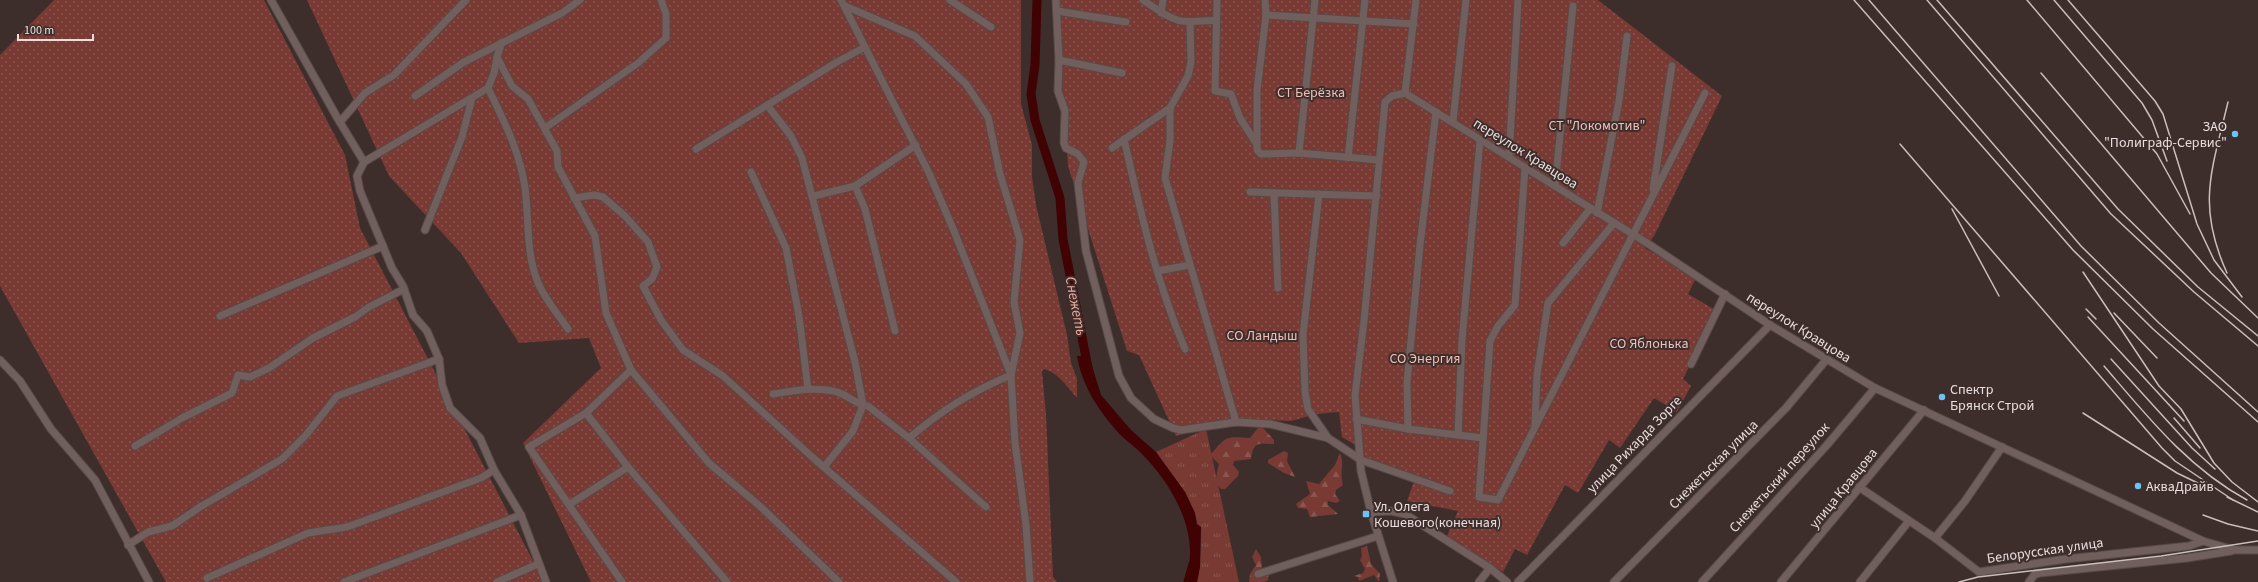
<svg xmlns="http://www.w3.org/2000/svg" width="2258" height="582" font-family="'Source Sans 3',sans-serif">
	<style>
		.grass { fill: url(#grass-tufts) }
		.forest { fill: url(#forest-firs) }
		.park { fill: url(#park-dots) }
		.water { fill: #400203 }
		.lines { fill: none; stroke-linecap: round; stroke-linejoin: round }
		.river { stroke: #400203; stroke-width: 9 }
		.minor-casing { stroke: #574a48; stroke-width: 9 }
		.minor { stroke: #705f5d; stroke-width: 7 }
		.rail { stroke: #cabebd; stroke-width: 1.5 }
		.poi-dot { fill: #6ac3f1; stroke: #3d2e2c; stroke-width: 1.5 }
		.labels { text-anchor: middle; stroke-width: 4; stroke-linejoin: round; paint-order: stroke }
		.park-label { font-size: 14px; fill: #f0beb7; stroke: #3d2e2c }
		.poi-label { font-size: 14px; fill: #e9dedd; stroke: #3d2e2c; text-anchor: start }
		.street-label { font-size: 14px; fill: #e9dedd; stroke: #3d2e2c }
		.water-label { font-size: 15px; font-style: italic; fill: #f1a99f; stroke: #3d2e2c }
	</style>
	<defs>
		<pattern id="grass-tufts" width="24" height="20" patternUnits="userSpaceOnUse"><rect width="24" height="20" fill="#783a33"/><path d="M3 7l-1-3M5 7V3M7 7l1-3M15 17l-1-3M17 17v-4M19 17l1-3" fill="none" stroke="#8b5650"/></pattern>
		<pattern id="forest-firs" width="22" height="20" patternUnits="userSpaceOnUse"><rect width="22" height="20" fill="#783a33"/><path d="M5 1l3.5 6h-7zM16 11l3.5 6h-7z" fill="#8b5650"/></pattern>
		<pattern id="park-dots" width="8" height="8" patternUnits="userSpaceOnUse"><rect width="8" height="8" fill="#783a33"/><path d="M2 2h.1M6 6h.1" fill="none" stroke="#8b5650" stroke-width="1.8" stroke-linecap="round"/></pattern>
	</defs>
	<rect width="100%" height="100%" fill="#3d2e2c"/>
	<!-- grass -->
	<path class="grass" d="M1206,429L1239,582H1197L1200,567L1201,530L1197,524L1195,513L1185,492L1156,452Z"/>
	<!-- forest -->
	<g class="forest">
		<path d="M1262,427L1274,440V444C1257,444 1254,441 1251,459L1234,461L1233,465L1239,472L1238,476L1225,489H1221C1213,482 1217,473 1219,464L1210,455C1227,436 1224,436 1250,438L1258,428Z"/>
		<path d="M1284,451L1288,453L1287,461L1295,477L1284,473L1268,463V460Z"/>
		<path d="M1340,453C1345,465 1339,471 1343,485L1336,490L1335,494L1340,501L1336,503L1328,501V505L1338,514L1310,517L1307,509L1298,508L1296,504L1310,494L1306,481L1319,484L1335,465Z"/>
		<path d="M1367,546L1371,564L1380,574L1379,582L1374,575L1359,581L1358,577L1354,576L1363,573L1365,569L1360,560L1362,556L1361,548Z"/>
		<path d="M1256,549L1261,557L1262,569L1266,567L1269,571L1268,580L1264,582H1249L1250,574L1256,565L1252,557Z"/>
	</g>
	<!-- park -->
	<g class="park">
		<path d="M54,0H264L345,155L360,228L544,582H166L0,286V55Z"/>
		<path d="M307,0H1021V104L1032,145V177L1036,205L1067,335L1071,363L1077,379V398C1069,389 1056,370 1043,369L1042,372L1046,414L1053,577L1057,582H591L523,443L601,368L589,338L519,343L461,253L389,176Z"/>
		<path d="M1056,0H1598L1722,96L1654,236L1645,248L1696,278L1688,294L1717,311L1683,379L1691,386L1677,412L1654,398L1620,448L1609,440L1578,493L1565,485L1527,555L1515,549L1503,572L1447,536L1458,511L1407,501L1414,481L1365,460L1361,443L1355,445L1342,437L1339,412L1316,414L1291,421L1237,419L1176,436L1139,355L1127,351L1068,166Z"/>
	</g>
	<!-- water -->
	<path class="water" d="M1077,356H1089L1101,395L1131,430L1156,452L1185,492L1195,513L1197,524L1201,527L1200,567L1197,582H1189C1191,573 1189,564 1190,555C1191,517 1167,479 1141,453C1133,445 1123,439 1116,430C1097,408 1082,385 1077,356Z"/>
	<g class="lines">
		<!-- river -->
		<g class="river">
			<path d="M1037,0L1035,65L1031,94L1035,120L1060,198L1063,239L1088,368"/>
			<path d="M1188,582L1193,564"/>
		</g>
		<!-- minor casing -->
		<g class="minor-casing">
			<g id="minor">
				<path d="M271,0L338,119L364,162L357,176L360,191L392,268L403,286L413,315L427,331L439,359L442,385L450,408L480,438L494,470L521,515L546,582"/>
				<path d="M841,0L929,173L954,231L1011,375"/>
				<path d="M950,0L991,27"/>
				<path d="M1056,0L1059,60L1058,91L1065,111L1064,143L1066,148L1078,154L1084,162L1078,183L1086,251L1119,376L1131,398L1154,419L1173,428L1181,430L1236,422L1270,424L1328,438L1361,460L1450,491"/>
				<path d="M1143,0C1176,22 1175,24 1216,20"/>
				<path d="M1217,0L1215,91L1231,94L1240,118L1256,143"/>
				<path d="M1265,0L1266,15L1257,90V150L1261,154L1299,153L1379,160"/>
				<path d="M845,6L915,36L966,84L988,117L1000,174L1020,240L1014,302L1020,333L1011,375L1015,443L1026,525L1030,582"/>
				<path d="M1057,11L1126,22"/>
				<path d="M1161,13L1163,0"/>
				<path d="M1266,15L1414,24"/>
				<path d="M1190,23L1191,62L1188,76L1170,108V140L1165,178L1236,422"/>
				<path d="M502,42L497,57L512,86L528,99L557,151L558,167L595,236L606,313L631,370L709,463L762,508L839,582"/>
				<path d="M1059,60L1122,73"/>
				<path d="M488,88C504,121 520,152 525,188C529,218 526,252 537,280C543,297 558,314 568,329"/>
				<path d="M1405,93L1647,243L1770,325L1875,388L2203,541L2234,550H2258"/>
				<path d="M1405,93L1416,0"/>
				<path d="M415,96L464,62L562,13L580,0"/>
				<path d="M767,105L791,136L802,158L855,362L863,405L853,431L824,467"/>
				<path d="M1453,121L1466,0"/>
				<path d="M340,122L365,93L394,75L466,0"/>
				<path d="M545,128L638,63L666,38V14L661,0"/>
				<path d="M1124,139C1140,210 1156,281 1185,349"/>
				<path d="M1112,148L1170,108"/>
				<path d="M696,149L837,62L865,47"/>
				<path d="M1299,153L1315,0"/>
				<path d="M1509,157L1518,0"/>
				<path d="M1348,158L1365,0"/>
				<path d="M364,162L488,88L494,73L497,57"/>
				<path d="M1525,168L1515,305L1498,326L1490,341L1479,497L1498,500L1705,93"/>
				<path d="M751,172L786,248L799,316L808,389"/>
				<path d="M855,186L865,209L895,331"/>
				<path d="M1555,186L1573,6"/>
				<path d="M1653,189L1672,66"/>
				<path d="M1250,192L1377,196"/>
				<path d="M1274,193L1278,288"/>
				<path d="M1319,194L1303,335L1305,392L1308,409L1328,438"/>
				<path d="M814,196L855,186L916,145"/>
				<path d="M574,198L594,195L603,197L625,216L648,242L657,267L652,279L643,286L661,320L683,350L723,376L811,456L956,582"/>
				<path d="M1597,213L1619,101L1627,36"/>
				<path d="M425,230L462,137L472,98"/>
				<path d="M1563,243L1590,209"/>
				<path d="M1157,271L1190,265"/>
				<path d="M220,316L383,246"/>
				<path d="M0,360L20,381L51,429L95,480L149,582"/>
				<path d="M1691,364L1725,294"/>
				<path d="M773,394C793,391 817,386 837,392C848,395 856,405 868,406L909,438L986,507"/>
				<path d="M586,413L628,467L727,582"/>
				<path d="M1356,419L1408,429L1483,438"/>
				<path d="M1535,424L1537,375L1548,303L1614,223"/>
				<path d="M1408,429L1407,383L1420,245L1436,112"/>
				<path d="M1458,435L1462,340L1480,141"/>
				<path d="M909,438C942,410 971,392 1011,375"/>
				<path d="M135,446L182,418L232,393L238,375L250,377L269,368L313,338L355,317L369,307L404,289"/>
				<path d="M1859,487L1935,538L1979,572L2066,559L2189,546L2203,541"/>
				<path d="M570,504L628,467"/>
				<path d="M1371,512L1391,511L1405,514L1490,568L1507,582"/>
				<path d="M1935,538L1965,501L2002,447"/>
				<path d="M128,545L148,532L172,526L200,507L282,459L306,435L337,396L439,359"/>
				<path d="M1258,574L1378,536"/>
				<path d="M207,578L308,533L347,527L481,478L494,470"/>
				<path d="M344,582L521,515"/>
				<path d="M497,582L538,564"/>
				<path d="M622,582L529,447L586,413L631,370"/>
				<path d="M1393,582L1371,512L1361,471L1355,395L1364,321L1385,102L1392,96L1405,93"/>
				<path d="M1479,582L1490,568"/>
				<path d="M1518,582L1770,325"/>
				<path d="M1614,582L1786,408L1826,360"/>
				<path d="M1702,582L1827,445L1875,388"/>
				<path d="M1781,582L1924,410"/>
				<path d="M1860,582L1909,521"/>
				<path d="M2029,582L2035,574L2040,573L2187,558L2231,551"/>
			</g>
		</g>
		<!-- minor -->
		<use href="#minor" class="minor"/>
		<!-- rail -->
		<g class="rail">
			<path d="M1854,0L2073,250L2153,329L2258,422"/>
			<path d="M1869,0L2081,246L2159,323L2258,412"/>
			<path d="M1927,0L2111,214L2194,292L2258,346"/>
			<path d="M1937,0L2118,209L2198,287L2258,336"/>
			<path d="M2027,0L2157,154L2190,214"/>
			<path d="M2054,0L2142,103L2152,120L2167,161"/>
			<path d="M2068,0L2155,101L2163,114L2197,224L2214,260L2242,297"/>
			<path d="M2041,73L2211,273L2258,318"/>
			<path d="M1900,144L2162,448L2175,461L2233,500"/>
			<path d="M1952,209L1999,296"/>
			<path d="M2083,272L2159,386L2181,409L2214,463L2232,482L2258,502"/>
			<path d="M2227,273C2196,205 2212,170 2228,102"/>
			<path d="M2086,309L2096,319"/>
			<path d="M2114,313L2157,358"/>
			<path d="M2088,317L2184,421"/>
			<path d="M2111,359L2192,448L2215,469"/>
			<path d="M2104,366C2147,416 2188,468 2247,500"/>
			<path d="M2083,413L2177,473L2204,486"/>
			<path d="M2174,418L2200,448"/>
			<path d="M2227,497L2258,512"/>
			<path d="M2203,515L2228,524L2258,531"/>
			<path d="M1959,582L1978,577L2161,556L2258,541"/>
		</g>
	</g>
	<!-- markers -->
	<g class="poi-dot">
		<circle cx="2235" cy="134" r="4"/>
		<circle cx="1942" cy="397" r="4"/>
		<circle cx="2138" cy="486" r="4"/>
		<rect x="1362" y="510" width="8" height="8" rx="2"/>
	</g>
	<g class="labels">
		<!-- park labels -->
		<g class="park-label">
			<text x="1311" y="97">СТ Берёзка</text>
			<text x="1597" y="130">СТ "Локомотив"</text>
			<text x="1262" y="340">СО Ландыш</text>
			<text x="1649" y="348">СО Яблонька</text>
			<text x="1425" y="363">СО Энергия</text>
		</g>
		<!-- poi labels -->
		<g class="poi-label">
			<text x="2227" y="131" text-anchor="end">ЗАО<tspan x="2227" dy="16">"Полиграф-Сервис"</tspan></text>
			<text x="1950" y="394">Спектр<tspan x="1950" dy="16">Брянск Строй</tspan></text>
			<text x="2146" y="491">АкваДрайв</text>
			<text x="1374" y="511">Ул. Олега<tspan x="1374" dy="16">Кошевого(конечная)</tspan></text>
		</g>
		<!-- street labels -->
		<g class="street-label">
			<text transform="translate(1526 153) rotate(32)" y="5">переулок Кравцова</text>
			<text transform="translate(1799 327) rotate(32)" y="5">переулок Кравцова</text>
			<text transform="translate(1634 444) rotate(-46)" y="5">улица Рихарда Зорге</text>
			<text transform="translate(1713 464) rotate(-45)" y="5">Снежетьская улица</text>
			<text transform="translate(1779 477) rotate(-48)" y="5">Снежетьский переулок</text>
			<text transform="translate(1843 488) rotate(-51)" y="5">улица Кравцова</text>
			<text transform="translate(2045 550) rotate(-8)" y="5">Белорусская улица</text>
		</g>
		<!-- water labels -->
		<g class="water-label">
			<text transform="translate(1076 306) rotate(79)" y="5">Снежеть</text>
		</g>
	</g>
	<!-- scale -->
	<path d="M18 34v6h75v-6" fill="none" stroke="#e9dedd" stroke-width="2"/>
	<text x="24" y="34" font-size="12" fill="#e9dedd" stroke="#3d2e2c" stroke-width="3" paint-order="stroke">100 m</text>
</svg>
